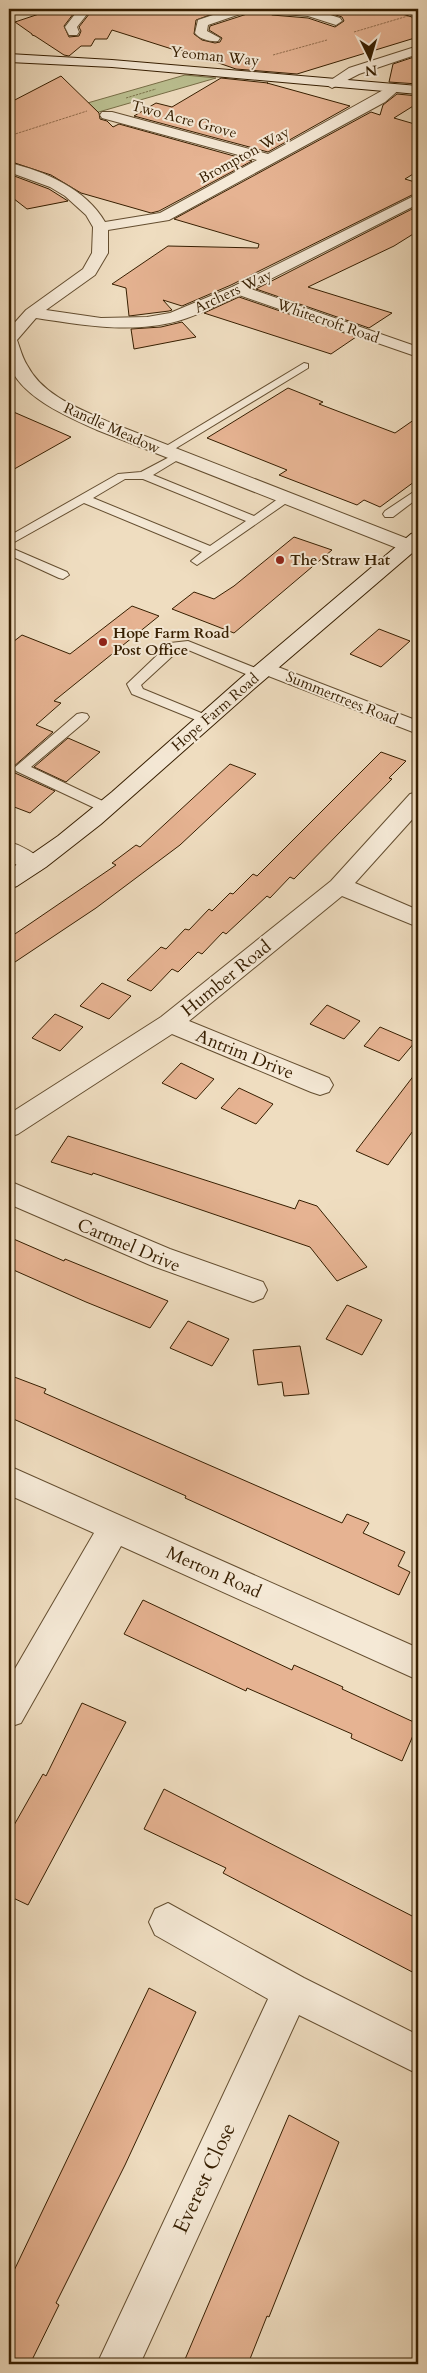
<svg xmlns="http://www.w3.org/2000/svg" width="427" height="2373" font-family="Cardo,serif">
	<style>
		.green { fill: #bbc091; stroke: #786f48 }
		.building { fill: #e6b392; stroke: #361e00 }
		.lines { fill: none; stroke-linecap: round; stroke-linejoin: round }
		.lane-casing { stroke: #644e30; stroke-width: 2 }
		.street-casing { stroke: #644e30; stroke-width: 2 }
		.secondary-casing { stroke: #361e00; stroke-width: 2 }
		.path { stroke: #361e00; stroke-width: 1; stroke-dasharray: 0.5 1; stroke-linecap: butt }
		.lane { fill: #f5e9d6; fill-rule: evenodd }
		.street { fill: #f5e9d6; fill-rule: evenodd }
		.secondary { fill: #f5e9d6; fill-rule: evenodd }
		.poi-dot { fill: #8f2418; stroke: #f5e9d6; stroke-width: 2 }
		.labels { text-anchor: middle; stroke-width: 4; stroke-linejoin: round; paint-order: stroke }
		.far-street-label { font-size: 15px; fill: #361e00; stroke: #f5e9d6 }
		.far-poi-label { font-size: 15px; font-weight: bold; fill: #361e00; stroke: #f5e9d6; text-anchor: start }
		.street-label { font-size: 18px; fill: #361e00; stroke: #f5e9d6 }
		.near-street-label { font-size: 21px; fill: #361e00; stroke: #f5e9d6 }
	</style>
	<rect width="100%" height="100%" fill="#efddc0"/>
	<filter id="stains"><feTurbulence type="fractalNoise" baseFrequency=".004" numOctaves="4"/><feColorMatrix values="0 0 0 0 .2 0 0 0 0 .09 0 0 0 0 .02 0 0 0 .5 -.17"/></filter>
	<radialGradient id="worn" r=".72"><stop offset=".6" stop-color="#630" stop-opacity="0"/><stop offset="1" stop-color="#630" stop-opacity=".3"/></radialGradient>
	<!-- green -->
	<path class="green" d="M185,75L216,78L9,138V129L77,106Z"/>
	<!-- building -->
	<g class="building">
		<path d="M54,9H77L64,26L69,37L79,36L81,31L79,27L93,9H226L196,20L194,34L202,40L215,43L220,42L222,38L209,30L210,26L247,14L250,9H264L272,15L308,18L335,27L344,21L342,17L317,9H387L418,19V37L297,74L236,69L178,49L175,50L112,30L107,39H95L91,46H81L69,56L64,55L35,36L32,35V34L15,22Z"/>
		<path d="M417,56L418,84L389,82L393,64Z"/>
		<path d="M61,76L99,113L100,119L107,121L113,127L119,124L252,161L159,211L151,213L81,193L51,175L9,161V103Z"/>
		<path d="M221,78L268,83H267L350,106L268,152L134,116L156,103L172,107Z"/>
		<path d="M397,94L418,96V103L394,118L418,125V171L405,179L418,183V192L231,285L182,306L163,300L172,310L169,311L129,316L126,288L112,284L168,246L258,248L259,244L174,219L371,112L380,115L383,105Z"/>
		<path d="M9,174L49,189L68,201L27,209L9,195Z"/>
		<path d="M418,206V231L394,246L308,287L392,313L369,328L256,289Z"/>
		<path d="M239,297L356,337L331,354L204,313Z"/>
		<path d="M182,322L196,337L134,349L131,329L161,327Z"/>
		<path d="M288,388L323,402L319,404L395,433L418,417V479L380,507L364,500L357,505L279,475L287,470L207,438Z"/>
		<path d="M9,410L62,433L71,437L9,472Z"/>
		<path d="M294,537L332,550L234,633L172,609L194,592L214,599L234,586Z"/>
		<path d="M132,606L159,616L54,701L61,703L36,725L53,732L12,768L15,773L55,791L30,813L9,805V645L22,635L70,654Z"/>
		<path d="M379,629L410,641L381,667L350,654Z"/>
		<path d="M68,738L100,752L66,782L34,767Z"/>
		<path d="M381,752L406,761L389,778L392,779L294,879L290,877L270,898L267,896L226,934L223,932L202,954L198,952L178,972L172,969L151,991L127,980L161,947L166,949L185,929L189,930L209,909L212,911L230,893L233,894L253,874L257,876Z"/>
		<path d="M230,764L256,774L180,845L96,908L9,966V938L116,865L112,863L136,845L140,847Z"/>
		<path d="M102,983L131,996L109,1019L80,1006Z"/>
		<path d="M327,1005L360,1021L344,1039L310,1024Z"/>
		<path d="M55,1014L83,1027L60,1051L32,1038Z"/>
		<path d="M380,1027L415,1042L399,1061L364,1046Z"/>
		<path d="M181,1063L214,1079L196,1099L162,1083Z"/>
		<path d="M418,1070V1124L388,1165L356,1151Z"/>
		<path d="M239,1088L273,1104L256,1124L221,1108Z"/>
		<path d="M68,1136L295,1209L299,1200L317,1206L367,1267L337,1281L310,1247L93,1173L92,1175L51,1162Z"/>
		<path d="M9,1237L64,1261L65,1259L168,1301L150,1328L86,1302L9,1268Z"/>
		<path d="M347,1305L382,1320L362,1355L326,1339Z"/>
		<path d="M188,1321L229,1339L212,1366L170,1348Z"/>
		<path d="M300,1346L309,1394L284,1396L282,1382L258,1385L253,1350Z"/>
		<path d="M9,1375L46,1389L44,1393L342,1523L347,1514L369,1523L363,1533L405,1552L398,1566L410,1572L399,1595L185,1498L186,1496L9,1417Z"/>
		<path d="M143,1600L292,1670L294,1665L343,1687L342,1689L418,1724L402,1761L351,1738L352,1734L247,1688L246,1691L124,1634Z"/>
		<path d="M82,1703L126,1722L28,1905L9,1896V1834L43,1774L46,1776Z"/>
		<path d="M164,1789L418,1919V1975L223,1873L226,1868L144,1829Z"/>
		<path d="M149,1988L196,2012L125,2165L56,2303L59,2305L30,2364H9V2281Z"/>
		<path d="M289,2115L339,2142L269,2317L267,2316L248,2364H183Z"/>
	</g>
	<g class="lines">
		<!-- lane casing -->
		<g class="lane-casing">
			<g id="lane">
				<path d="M304,363L308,364V368L168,453L164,454L158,451Z"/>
				<path d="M177,453L183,456L181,458L153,475L254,516L282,496L286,495L292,499L197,565L191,561L202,552L84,503L9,545V536L118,474L141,472ZM125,479H143L246,521L210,546L93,498Z"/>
				<path d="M418,489V498L393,517H385L383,514L385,511Z"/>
				<path d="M9,547L67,572L69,575L63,579L59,578L9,555Z"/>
				<path d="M188,641L263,671L265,674L258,678L253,677L186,649L179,650L141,685L143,689L211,717L213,720L206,724L132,694L127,684L170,643Z"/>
				<path d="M82,713L87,714L89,717L87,720L31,767L111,805L113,808L111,811H101L16,771L14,768L77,714Z"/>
			</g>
		</g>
		<!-- street casing -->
		<g class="street-casing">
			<g id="street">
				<path d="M79,9H91L77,27L79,32L77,35H69L65,27Z"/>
				<path d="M231,9H248L246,12L208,25L207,31L220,38L218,41C211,42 199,39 195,33L198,20Z"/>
				<path d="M266,9H311L340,18L342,21L336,25L308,16L272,13Z"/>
				<path d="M418,46V54L359,74L332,88L325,84L349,68Z"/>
				<path d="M394,84L401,88L385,102L169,220L108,230V253L95,275L46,310L101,318L147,317L170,313L232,287L418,194V204L251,289L418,347V357L239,295C219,304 199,315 178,321C131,334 83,325 36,318L17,340C20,348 22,357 27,365C43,396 80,409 109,422L416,542L418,546L416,550L409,552L402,550L97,430C68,417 20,397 9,364C6,354 9,339 9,329L26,310L83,269L92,253L93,227L86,215L65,196L50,187L9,172V163C45,171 86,189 105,222L160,213L257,160L102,118L100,115L102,112H112L268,154Z"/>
				<path d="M265,662L418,721V734L258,672L255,668L258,664Z"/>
				<path d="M418,792V813L355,883L418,910V927L342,896L189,1021L329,1078L333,1085L329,1092L320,1095L311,1092L172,1034L18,1134L9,1137V1114L161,1017L331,881L410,794Z"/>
				<path d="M9,842C21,845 38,854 45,865L41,870C27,874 20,867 9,860Z"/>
				<path d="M9,1181L170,1249L263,1282L267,1290L263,1298L253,1302L150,1265L9,1204Z"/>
				<path d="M9,1466L418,1648V1680L121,1546L21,1723L9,1727V1679L94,1533L9,1495Z"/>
				<path d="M168,1903L304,1978L418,2035V2074L299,2015L140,2364H97L268,1999L155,1935L149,1922L155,1909Z"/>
			</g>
		</g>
		<!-- secondary casing -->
		<g class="secondary-casing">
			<g id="secondary">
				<path d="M9,54L112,60L418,86V94L112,67L9,62Z"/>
				<path d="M418,532V548L256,687L101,824L46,867L17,886L9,889V870L58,836L112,792L241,678L411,534Z"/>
			</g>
		</g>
		<!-- path -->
		<g class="path">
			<path d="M354,32L418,13"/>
			<path d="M273,55L327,40"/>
			<path d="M126,98L156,89"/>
			<path d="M9,136L87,111"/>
		</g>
		<!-- lane -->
		<use href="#lane" class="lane"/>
		<!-- street -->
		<use href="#street" class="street"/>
		<!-- secondary -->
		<use href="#secondary" class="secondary"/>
	</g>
	<!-- markers -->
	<g class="poi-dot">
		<circle cx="280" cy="560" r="5"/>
		<circle cx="103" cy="642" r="5"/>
	</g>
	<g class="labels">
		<!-- far-street labels -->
		<g class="far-street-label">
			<text transform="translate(215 56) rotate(6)" y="5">Yeoman Way</text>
			<text transform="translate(184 119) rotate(15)" y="5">Two Acre Grove</text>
			<text transform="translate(244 155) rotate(-29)" y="5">Brompton Way</text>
			<text transform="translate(233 291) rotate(-25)" y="5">Archers Way</text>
			<text transform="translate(328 321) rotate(19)" y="5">Whitecroft Road</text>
			<text transform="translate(112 428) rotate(24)" y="5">Randle Meadow</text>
			<text transform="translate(342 698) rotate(22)" y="5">Summertrees Road</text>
			<text transform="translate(215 712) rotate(-41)" y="5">Hope Farm Road</text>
		</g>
		<!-- far-poi labels -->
		<g class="far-poi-label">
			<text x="290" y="565">The Straw Hat</text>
			<text x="113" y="638">Hope Farm Road<tspan x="113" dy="17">Post Office</tspan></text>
		</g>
		<!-- street labels -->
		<g class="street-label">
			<text transform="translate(226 978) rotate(-39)" y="6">Humber Road</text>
			<text transform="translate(245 1054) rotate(22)" y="6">Antrim Drive</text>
			<text transform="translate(129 1245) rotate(23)" y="6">Cartmel Drive</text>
			<text transform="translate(214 1572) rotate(24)" y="6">Merton Road</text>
		</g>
		<!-- near-street labels -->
		<g class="near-street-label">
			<text transform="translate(204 2178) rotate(-65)" y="7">Everest Close</text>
		</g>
	</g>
	<!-- margin -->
	<rect width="427" height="2373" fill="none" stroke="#efddc0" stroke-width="30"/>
	<rect x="10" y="10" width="407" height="2353" fill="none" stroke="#361e00" stroke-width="2.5"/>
	<rect x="15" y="15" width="397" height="2343" fill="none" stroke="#361e00"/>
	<!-- north arrow -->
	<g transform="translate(370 58) rotate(175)" stroke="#f5e9d6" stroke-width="4" paint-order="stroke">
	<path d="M0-4L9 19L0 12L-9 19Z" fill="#361e00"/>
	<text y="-8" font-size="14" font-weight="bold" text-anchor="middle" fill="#361e00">N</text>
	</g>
	<rect width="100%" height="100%" filter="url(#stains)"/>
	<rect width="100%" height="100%" fill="url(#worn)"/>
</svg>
